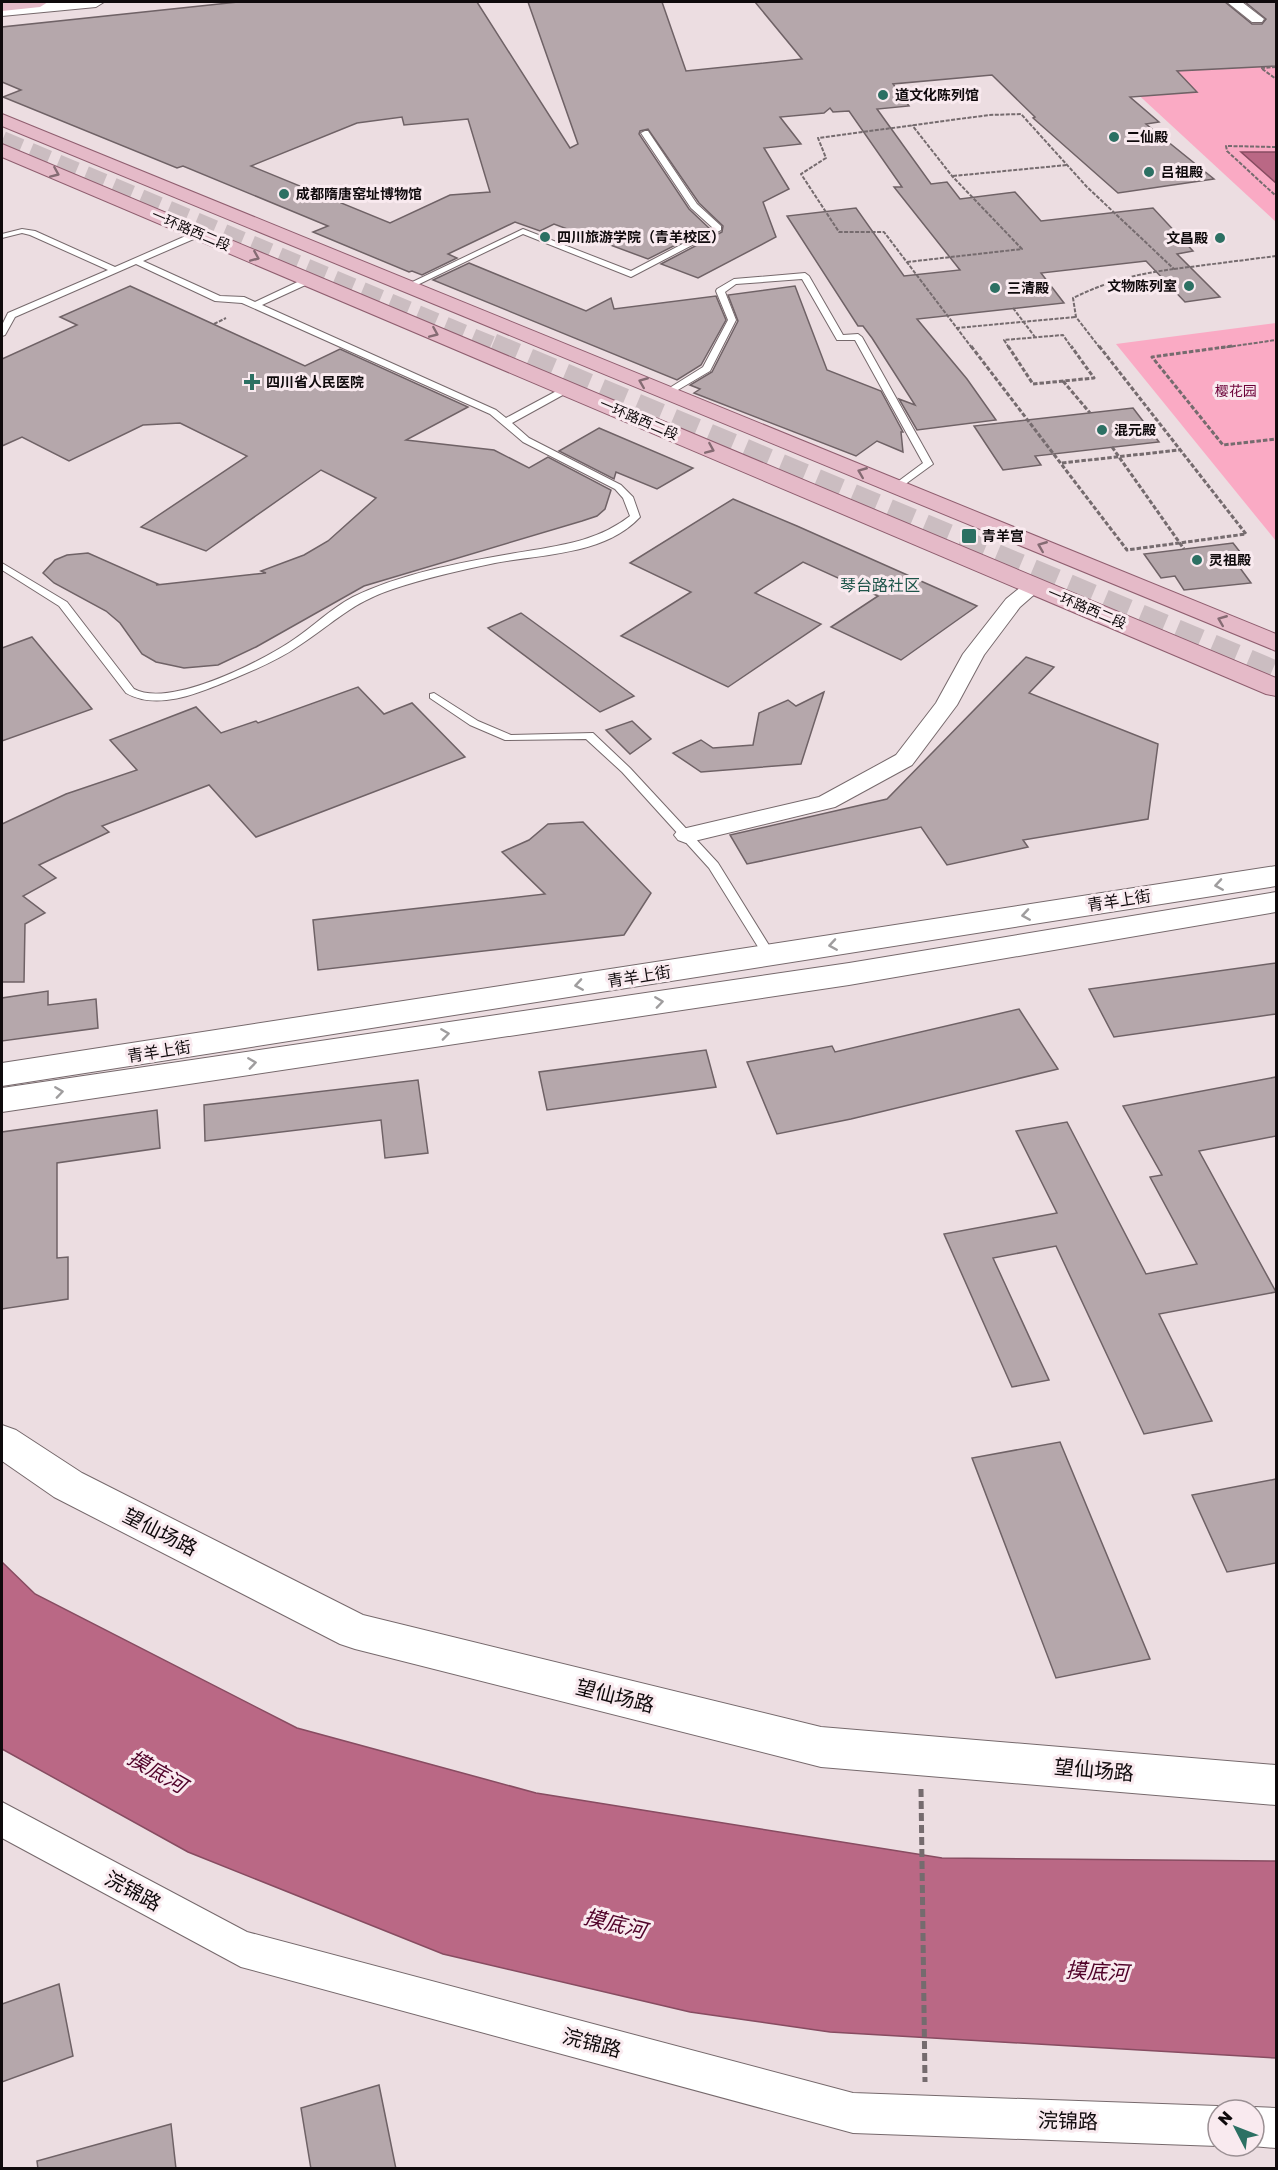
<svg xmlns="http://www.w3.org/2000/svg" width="1278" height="2170" font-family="'Golos Text','Noto Sans SC',sans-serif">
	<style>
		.green { fill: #faaac4 }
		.water { fill: #ba6885; stroke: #874c61; stroke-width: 1.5 }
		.building { fill: #b5a7ab; stroke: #6f6266; stroke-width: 1.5; fill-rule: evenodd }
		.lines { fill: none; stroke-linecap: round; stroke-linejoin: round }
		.primary-tunnel-far1 { stroke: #cbbdc1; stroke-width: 20; stroke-dasharray: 20 10; stroke-linecap: butt }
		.primary-tunnel { stroke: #cbbdc1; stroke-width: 26; stroke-dasharray: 26 13; stroke-linecap: butt }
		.lane-casing { stroke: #76696c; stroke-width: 2 }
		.street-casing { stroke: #76696c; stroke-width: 2 }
		.secondary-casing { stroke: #76696c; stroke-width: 2 }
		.primary-casing { stroke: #8f5e6f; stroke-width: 2 }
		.path-far2 { stroke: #756b6e; stroke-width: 2; stroke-dasharray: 4 1.5; stroke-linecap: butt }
		.path-far1 { stroke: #756b6e; stroke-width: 3; stroke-dasharray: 4.5 2; stroke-linecap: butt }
		.path { stroke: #756b6e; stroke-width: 5; stroke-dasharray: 8 4; stroke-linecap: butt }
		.lane { fill: #fff; fill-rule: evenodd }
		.street { fill: #fff; fill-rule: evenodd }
		.secondary { fill: #fff; fill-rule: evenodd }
		.primary { fill: #e5bac8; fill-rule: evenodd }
		.oneway { stroke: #856b73 }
		.oneway2 { stroke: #9f9d9e }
		.poi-dot { fill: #2c7063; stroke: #f9eaef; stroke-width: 2 }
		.labels { text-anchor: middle; stroke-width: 6; stroke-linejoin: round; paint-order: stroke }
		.far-poi-label { font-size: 14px; font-weight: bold; fill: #0f0a0c; stroke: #f9eaef; text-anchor: start }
		.far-street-label { font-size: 14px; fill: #0f0a0c; stroke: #f9eaef }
		.far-park-label { font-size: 14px; fill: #6b0038; stroke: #f9eaef }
		.far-quarter-label { font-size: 16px; fill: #1d5449; stroke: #f9eaef }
		.street-label { font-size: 16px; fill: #0f0a0c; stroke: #f9eaef }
		.near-street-label { font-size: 20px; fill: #0f0a0c; stroke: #f9eaef }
		.near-water-label { font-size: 21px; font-style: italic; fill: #500229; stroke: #f9eaef }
	</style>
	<rect width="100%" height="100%" fill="#ecdde1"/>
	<!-- green -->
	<g class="green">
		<path d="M1276,28V222L1105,64Z"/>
		<path d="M1276,323V541L1116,344Z"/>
	</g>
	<!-- water -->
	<g class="water">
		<path d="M1241,152H1276V183Z"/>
		<path d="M2,1562L35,1594L297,1728L536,1793L942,1858L1276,1861V2058L830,2032L690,2012L443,1954L188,1852L2,1749Z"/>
	</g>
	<!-- building -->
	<g class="building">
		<path d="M238,2H477L570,148L578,144L528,2H662L686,71L802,59L755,2H1225L1252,24H1262L1266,19L1245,2H1276V66L1177,71L1197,92L1130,97L1159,122L1146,124L1214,179L1118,193L1033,118L1035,117L992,75L893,84L909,106L877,109L931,184L947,182L960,199L1015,192L1041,221L1153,208L1193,251L1177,254L1220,297L1185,302L1146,261L1041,273L1064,303L917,319L967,379L996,420L917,430L899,399L915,405L872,338L863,326H858L787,216L856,208L904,276L960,270L894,187H902L849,111L833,112L830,108L824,113L780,117L801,144L764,148L789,189L763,202L776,237L698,278L661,264L722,232L723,226L699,203L648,129L640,131L639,134L689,209L709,228L648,259L554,224L540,231L515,222L448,254L457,258L422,275L412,271L409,272L313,232L328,226L183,166L177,168L3,97L21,90L2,82V27ZM402,117L404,125L468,119L490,192L450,195L390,223L251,166L357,123Z"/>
		<path d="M469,263L586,311L611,298L614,309L716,296L726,320L701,365L677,380L433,280Z"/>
		<path d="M130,286L305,366L340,349L468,407L406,440L494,450L529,468L548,457L611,490L605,509L597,516L582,521L364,586L256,647L218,665L184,668L156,662L142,654L120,623L106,611L54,583L43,573L55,560L67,555L88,553L158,584L156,585L266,573L261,571L304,555L328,541L376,498L321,470L206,551L141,527L247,456L180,423L143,425L69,461L22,437L2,446V359L77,325L60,317Z"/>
		<path d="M795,286L827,370L881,391L903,432H901L903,452L877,441L856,456L694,393L700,389L690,385L712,372L738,321L728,295Z"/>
		<path d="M1133,408L1159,442L1035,456L1041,465L1003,470L974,426Z"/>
		<path d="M599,428L693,468L657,489L616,472L614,479L559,451Z"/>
		<path d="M733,499L797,526L977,606L901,660L831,627L878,596L803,562L755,593L821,624L728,687L621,636L691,592L630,563Z"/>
		<path d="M1233,543L1251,566L1240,568L1251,583L1184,590L1175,576L1161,578L1144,554Z"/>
		<path d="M521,613L576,653L634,696L600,712L488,628Z"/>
		<path d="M32,637L92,709L2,741V648Z"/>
		<path d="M1026,657L1054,667L1029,693L1158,744L1148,819L1023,840L1028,847L947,865L921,827L747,864L730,835L887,799Z"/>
		<path d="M358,687L384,714L412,703L465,757L256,837L209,785L102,826L109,832L39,865L56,878L23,896L45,913L25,924L24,982H2V824L66,794L137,770L110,740L196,707L221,733L256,721L258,723Z"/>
		<path d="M824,692L801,764L701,772L673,753L701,740L713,748L753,745L759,713L788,700L796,706Z"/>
		<path d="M632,721L651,739L630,754L606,730Z"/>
		<path d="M583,822L651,893L624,935L318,970L313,920L545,894L502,852L529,840L548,824Z"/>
		<path d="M1276,963V1014L1114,1037L1089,989Z"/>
		<path d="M48,991V1005L96,999L98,1028L2,1041V998Z"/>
		<path d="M1019,1009L1058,1069L851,1119L777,1134L747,1062L832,1046L835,1052Z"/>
		<path d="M706,1050L716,1087L547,1110L539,1072Z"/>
		<path d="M1276,1077V1136L1199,1151L1276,1292L1159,1314L1212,1421L1144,1434L1056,1246L993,1258L1049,1380L1012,1387L944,1234L1057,1213L1016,1131L1067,1122L1146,1274L1197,1264L1150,1177L1162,1175L1123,1106Z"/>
		<path d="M418,1080L428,1153L385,1158L381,1120L205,1141L204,1105Z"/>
		<path d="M157,1110L160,1148L57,1163V1258L68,1257V1299L2,1309V1132Z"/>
		<path d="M1060,1442L1150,1659L1056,1678L972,1458Z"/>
		<path d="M1276,1479V1563L1227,1572L1192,1495Z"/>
		<path d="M59,1984L73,2056L2,2082V2004Z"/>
		<path d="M379,2085L396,2169H311L301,2108Z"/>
		<path d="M171,2124L176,2169H38L37,2161Z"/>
	</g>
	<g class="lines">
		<!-- primary-tunnel-far1 -->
		<path class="primary-tunnel-far1" d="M2,141L496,348"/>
		<!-- primary-tunnel -->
		<path class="primary-tunnel" d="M492,346L1276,674"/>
		<!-- lane casing -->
		<g class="lane-casing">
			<g id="lane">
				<path d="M645,131H648L697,204L721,226V230L631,277L523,234L411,288L404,286L523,229L631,271L713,228L691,208L641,133Z"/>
				<path d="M22,229L35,231L115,267L197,231H203V235L143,261L220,296L244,297L255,302L306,278H312V282L262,305L496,410L506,418L564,387H570V391L512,423L529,438L621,485L633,497L640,517C605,555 542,554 495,563C461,570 426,578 393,589C351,603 335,622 300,645C280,659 257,669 235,678C203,691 159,712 126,693L59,606L2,570V563L67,602L134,689C169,708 258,663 290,642C312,628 330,609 353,597C400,574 458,563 510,554C553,546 594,544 630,516L623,498L615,489L523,442L490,414L242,303L215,301L136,264L15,317L5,335L2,336V325L8,313L108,270L30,235L22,233L2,238V234Z"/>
				<path d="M805,273L809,276L843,335L858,334L862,337L933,464L900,488L892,486L923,463L855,340H837L802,279L736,284L725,292L736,320L710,371L671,394L663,392L703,367L728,320L716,291L717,289L734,279Z"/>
				<path d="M434,693L478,721L511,735L593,733L630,768L718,863L775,955L773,958H765L709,868L622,772L586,739L505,740L470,725L430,698V694Z"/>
			</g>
		</g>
		<!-- street casing -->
		<g class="street-casing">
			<g id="street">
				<path d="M1227,2H1242L1264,19L1262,22H1252Z"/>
				<path d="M1034,580L1041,582L1044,586L1020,607L984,655L957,705L912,765L835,807L686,843L678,840L674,835L678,830L819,797L896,755L936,703L963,654L1006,599L1027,582Z"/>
				<path d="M2,1802L247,1932L853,2093L1218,2106L1227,2110H1218V2146L853,2133L241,1967L2,1838Z"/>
				<path d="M1254,2107L1276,2108V2148L1252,2146H1254V2110H1247Z"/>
			</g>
		</g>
		<!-- secondary casing -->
		<g class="secondary-casing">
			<g id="secondary">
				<path d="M48,2H104L96,7L2,16V6Z"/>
				<path d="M1276,866V886L2,1086V1063Z"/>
				<path d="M1276,892V912L849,985L2,1112V1088L849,963Z"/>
				<path d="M2,1425L16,1430L82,1473L363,1615L821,1727L1276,1765V1805L821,1767L355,1649L340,1644L54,1497L2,1461Z"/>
			</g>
		</g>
		<!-- primary casing -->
		<g class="primary-casing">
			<g id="primary">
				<path d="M2,2H48L40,7L2,11Z"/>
				<path d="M2,114L1276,634V651L2,126Z"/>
				<path d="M2,144L1276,678V696L1266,694L2,157Z"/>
			</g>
		</g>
		<!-- path-far2 -->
		<g class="path-far2">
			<path d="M1276,67L1261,68L1276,79"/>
			<path d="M1276,147L1226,146L1227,151L1276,196"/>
			<path d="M953,176L1067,165"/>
			<path d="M907,262L1022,249L952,176L912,125"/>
			<path d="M1174,269L1276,256"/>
			<path d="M1013,308L1035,337"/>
			<path d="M214,324L226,318"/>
			<path d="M956,328L1076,317"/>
			<path d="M972,348L884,232H839L801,174L826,158L818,138L989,115L1021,114L1087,187L1174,269"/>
			<path d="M1009,348L1004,340L1063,335L1072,348"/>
			<path d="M1100,348L1076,317L1073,298C1108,281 1136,274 1174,269"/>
			<path d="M1221,348L1276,340"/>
		</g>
		<!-- path-far1 -->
		<g class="path-far1">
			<path d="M971,346L1127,550L1246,534L1099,346"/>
			<path d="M1008,346L1033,384L1094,378L1071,346"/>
			<path d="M1232,346L1152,357L1223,445L1276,439"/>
			<path d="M1063,381L1090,413"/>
			<path d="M1112,447L1184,549"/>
			<path d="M1062,463L1179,450"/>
		</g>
		<!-- path -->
		<path class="path" d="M921,1789L925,2082"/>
		<!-- lane -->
		<use href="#lane" class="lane"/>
		<!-- street -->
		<use href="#street" class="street"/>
		<!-- secondary -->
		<use href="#secondary" class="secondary"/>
		<!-- primary -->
		<use href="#primary" class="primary"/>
	</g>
	<!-- one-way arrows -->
	<defs><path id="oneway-chevron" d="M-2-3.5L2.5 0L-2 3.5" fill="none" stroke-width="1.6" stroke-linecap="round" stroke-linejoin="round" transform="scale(1.5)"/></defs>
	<g class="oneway">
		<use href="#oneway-chevron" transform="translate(55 173) rotate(23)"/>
		<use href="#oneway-chevron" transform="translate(255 257) rotate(23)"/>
		<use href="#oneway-chevron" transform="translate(434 333) rotate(23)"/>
		<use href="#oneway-chevron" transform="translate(643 382) rotate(-158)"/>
		<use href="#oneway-chevron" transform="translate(710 449) rotate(23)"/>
		<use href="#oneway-chevron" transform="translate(862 472) rotate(-158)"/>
		<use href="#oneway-chevron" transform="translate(1042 546) rotate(-158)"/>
		<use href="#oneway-chevron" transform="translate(1222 620) rotate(-158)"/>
	</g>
	<g class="oneway2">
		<use href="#oneway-chevron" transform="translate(1219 885) rotate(171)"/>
		<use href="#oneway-chevron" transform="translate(1026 915) rotate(171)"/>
		<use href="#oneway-chevron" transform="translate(833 945) rotate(171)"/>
		<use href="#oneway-chevron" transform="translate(579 985) rotate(171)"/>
		<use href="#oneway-chevron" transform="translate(659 1002) rotate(-8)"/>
		<use href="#oneway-chevron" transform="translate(445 1034) rotate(-8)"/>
		<use href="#oneway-chevron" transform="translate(252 1063) rotate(-8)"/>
		<use href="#oneway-chevron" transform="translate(59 1092) rotate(-8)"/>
	</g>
	<!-- markers -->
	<g class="poi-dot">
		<circle cx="883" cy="95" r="6"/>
		<circle cx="1114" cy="137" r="6"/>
		<circle cx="1149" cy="172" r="6"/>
		<circle cx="284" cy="194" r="6"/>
		<circle cx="545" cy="237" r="6"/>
		<circle cx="1220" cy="238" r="6"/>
		<circle cx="1189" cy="286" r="6"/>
		<circle cx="995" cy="288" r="6"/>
		<path d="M249 373h6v6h6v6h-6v6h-6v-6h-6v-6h6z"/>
		<circle cx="1102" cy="430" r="6"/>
		<rect x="961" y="528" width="16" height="16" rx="3"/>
		<circle cx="1197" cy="560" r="6"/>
	</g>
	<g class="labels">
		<!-- far-poi labels -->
		<g class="far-poi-label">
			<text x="895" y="100">道文化陈列馆</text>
			<text x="1126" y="142">二仙殿</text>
			<text x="1161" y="177">吕祖殿</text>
			<text x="296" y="199">成都隋唐窑址博物馆</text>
			<text x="557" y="242">四川旅游学院（青羊校区）</text>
			<text x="1208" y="243" text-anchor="end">文昌殿</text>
			<text x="1177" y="291" text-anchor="end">文物陈列室</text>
			<text x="1007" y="293">三清殿</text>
			<text x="266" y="387">四川省人民医院</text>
			<text x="1114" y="435">混元殿</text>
			<text x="982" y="541">青羊宫</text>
			<text x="1209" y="565">灵祖殿</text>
		</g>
		<!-- far-street labels -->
		<g class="far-street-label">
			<text transform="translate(191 230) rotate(23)" y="5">一环路西二段</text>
			<text transform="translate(639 419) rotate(23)" y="5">一环路西二段</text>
			<text transform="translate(1087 608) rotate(23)" y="5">一环路西二段</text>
		</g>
		<!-- far-park labels -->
		<g class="far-park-label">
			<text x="1236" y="396">樱花园</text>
		</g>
		<!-- far-quarter labels -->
		<g class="far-quarter-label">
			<text x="880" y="591">琴台路社区</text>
		</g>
		<!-- street labels -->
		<g class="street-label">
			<text transform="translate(1119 900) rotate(-9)" y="6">青羊上街</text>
			<text transform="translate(639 976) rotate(-9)" y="6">青羊上街</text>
			<text transform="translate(159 1051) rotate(-9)" y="6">青羊上街</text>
		</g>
		<!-- near-street labels -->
		<g class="near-street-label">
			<text transform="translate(160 1532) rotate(27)" y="7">望仙场路</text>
			<text transform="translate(615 1696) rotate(14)" y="7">望仙场路</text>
			<text transform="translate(1094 1770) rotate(5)" y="7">望仙场路</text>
			<text transform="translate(133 1891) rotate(28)" y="7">浣锦路</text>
			<text transform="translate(592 2043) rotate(15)" y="7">浣锦路</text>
			<text transform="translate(1068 2121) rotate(2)" y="7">浣锦路</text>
		</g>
		<!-- near-water labels -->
		<g class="near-water-label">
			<text transform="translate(157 1772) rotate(30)" y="7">摸底河</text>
			<text transform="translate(615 1924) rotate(14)" y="7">摸底河</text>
			<text transform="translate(1097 1972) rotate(3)" y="7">摸底河</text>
		</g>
	</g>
	<!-- border -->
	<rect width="1278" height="2170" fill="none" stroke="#0f0a0c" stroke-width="6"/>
	<!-- north arrow -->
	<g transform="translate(1236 2128) rotate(312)"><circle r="28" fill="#f9eaef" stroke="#9b9094" stroke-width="1.5"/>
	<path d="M0-4.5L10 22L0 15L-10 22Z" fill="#2c7063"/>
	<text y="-9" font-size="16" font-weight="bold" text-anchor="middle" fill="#0f0a0c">N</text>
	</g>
</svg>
